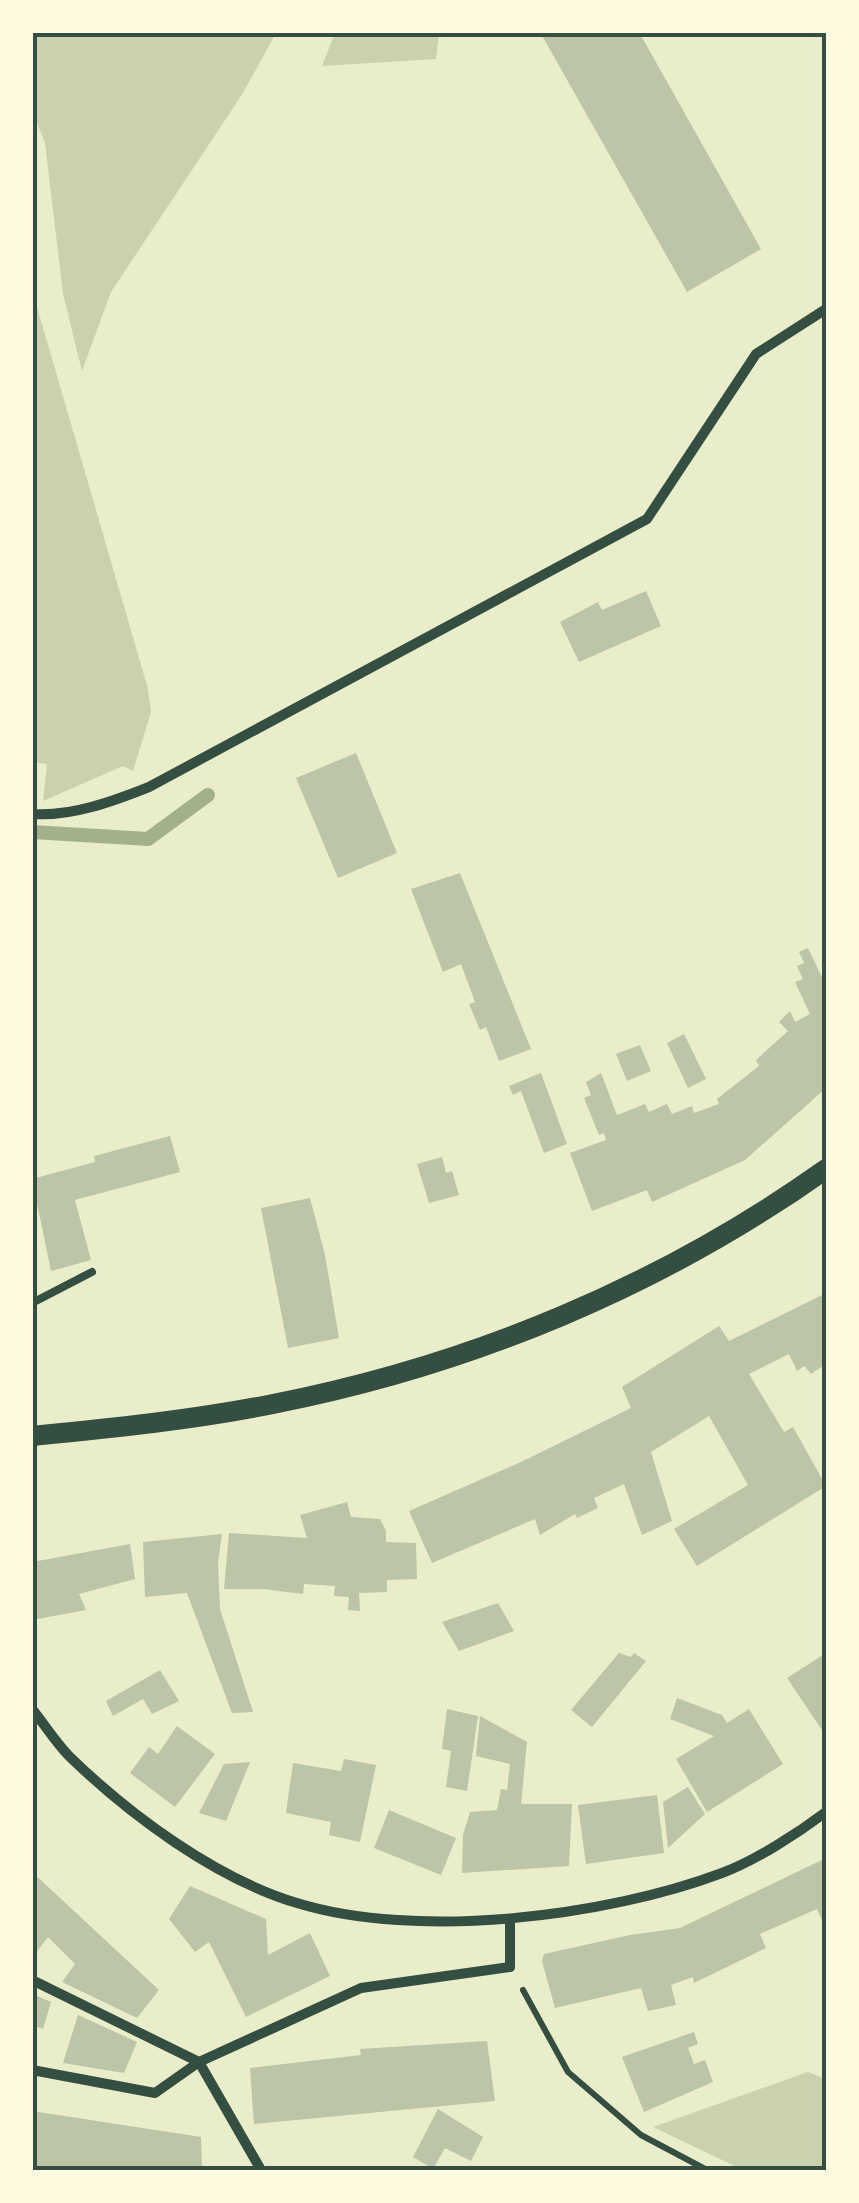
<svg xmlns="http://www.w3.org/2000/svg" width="859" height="2203" font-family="'Varela Round',sans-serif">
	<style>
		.green { fill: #cad2ad }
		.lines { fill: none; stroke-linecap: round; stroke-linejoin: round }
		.stream { stroke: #a3b18a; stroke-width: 14 }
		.building { fill: #bcc5a7 }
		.path { stroke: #344e41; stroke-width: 6 }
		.service { stroke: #344e41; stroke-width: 8 }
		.minor { stroke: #344e41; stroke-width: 10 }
		.secondary { stroke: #344e41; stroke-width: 20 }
		.neatline { fill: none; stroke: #344e41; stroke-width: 4 }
	</style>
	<rect width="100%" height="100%" fill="#e9edc9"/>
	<!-- green -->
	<g class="green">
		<path d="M33,32L276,33L243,93L111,292L82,371L63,294L45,143L33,113Z"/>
		<path d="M335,33H439L436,59L322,66Z"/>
		<path d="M37,307L148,689L151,712L133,771L123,766L43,801L47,764L32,762V312Z"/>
		<path d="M808,2072L826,2079V2170H743L653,2127Z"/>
	</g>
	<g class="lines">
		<!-- stream -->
		<path class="stream" d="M32,832L148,839L208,795"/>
	</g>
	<!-- building -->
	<g class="building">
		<path d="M540,32H639L761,249L687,292Z"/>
		<path d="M646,591L661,626L579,662L560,622L598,602L602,610Z"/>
		<path d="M356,753L397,853L338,878L296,778Z"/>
		<path d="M460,873L531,1049L499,1061L486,1027L480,1030L469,1004L475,1002L461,964L443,972L411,889Z"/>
		<path d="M808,948L826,986V1088L745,1160L652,1202L647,1190L592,1211L570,1153L606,1140L604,1133L599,1135L584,1098L591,1095L586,1082L601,1073L617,1115L645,1104L649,1112L667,1104L672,1114L692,1106L694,1113L719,1104L717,1099L759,1066L756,1060L788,1031L779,1022L790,1011L795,1022L810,1014L795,982L803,979L797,966L804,963L799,952Z"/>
		<path d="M684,1034L706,1079L688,1088L667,1043Z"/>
		<path d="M640,1045L651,1071L627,1081L616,1054Z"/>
		<path d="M541,1073L567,1144L544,1153L521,1091L513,1095L509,1086Z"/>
		<path d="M170,1136L180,1172L75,1200L91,1260L51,1271L32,1179L95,1162L94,1156Z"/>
		<path d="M442,1157L446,1173L452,1171L459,1195L429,1203L417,1164Z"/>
		<path d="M310,1198L325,1255L339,1338L288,1348L261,1208Z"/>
		<path d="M826,1293V1364L811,1374L804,1366L797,1371L789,1354L749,1374L784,1432L793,1427L826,1486L697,1566L674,1529L748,1485L709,1416L651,1452L672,1521L642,1535L624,1484L594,1498L598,1508L577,1518L575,1514L540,1535L535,1519L432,1563L409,1511L521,1462L631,1408L622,1387L719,1326L729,1341Z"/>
		<path d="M347,1502L351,1517L380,1519L386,1531V1542L416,1543L417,1579L387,1580V1592L359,1593L360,1611L348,1610L349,1597L334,1596L335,1586L304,1584L303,1594L263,1589H224L229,1533L307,1538L300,1515Z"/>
		<path d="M222,1534L218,1563L220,1609L253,1712L232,1713L187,1593L145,1597L143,1542Z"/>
		<path d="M130,1544L135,1579L79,1594L86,1610L32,1620V1562Z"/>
		<path d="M498,1603L514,1631L459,1651L442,1622Z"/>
		<path d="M619,1653L631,1657L634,1653L646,1661L592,1727L571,1710Z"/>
		<path d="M826,1653V1736L787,1678Z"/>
		<path d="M160,1670L179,1701L152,1714L143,1699L113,1716L106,1701Z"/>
		<path d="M677,1698L722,1715L727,1723L749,1709L783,1764L707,1812L676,1759L714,1736L670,1719Z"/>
		<path d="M447,1709L478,1716L467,1791L446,1787L451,1751L442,1749Z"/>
		<path d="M480,1716L527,1742L521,1804H572L569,1866L462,1873L463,1835L470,1812L497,1810L501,1789L507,1790L510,1764L476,1756Z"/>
		<path d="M177,1726L215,1754L175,1807L130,1773L149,1747L158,1754Z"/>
		<path d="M344,1759L376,1765L360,1842L329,1835L331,1822L286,1813L293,1763L341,1771Z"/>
		<path d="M250,1762L226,1821L199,1813L224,1764Z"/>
		<path d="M688,1787L705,1814L668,1848L663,1802Z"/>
		<path d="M657,1795L664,1853L586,1864L578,1805Z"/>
		<path d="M389,1810L456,1838L441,1875L374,1848Z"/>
		<path d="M826,1858V1929L817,1909L760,1934L766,1948L694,1983L693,1977L671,1985L676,2005L648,2011L641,1988L555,2008L542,1961L544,1954L630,1935L680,1928Z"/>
		<path d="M32,1872L159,1990L137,2018L62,1982L75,1964L48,1937L32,1958Z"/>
		<path d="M190,1886L266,1919L268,1955L310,1933L330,1976L246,2017L209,1942L195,1952L169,1919Z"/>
		<path d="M32,1994L51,2002L43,2029L32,2025Z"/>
		<path d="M78,2015L137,2042L124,2073L63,2063Z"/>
		<path d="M694,2032L698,2044L688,2048L694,2064L705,2060L713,2082L644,2112L622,2057Z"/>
		<path d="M487,2041L495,2101L254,2124L250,2068L361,2055L360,2049Z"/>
		<path d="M438,2109L483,2137L471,2161L445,2148L433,2169L413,2157Z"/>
		<path d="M32,2111L201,2137L202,2170H62L32,2166Z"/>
	</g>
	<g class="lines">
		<!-- path -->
		<path class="path" d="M523,1990L568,2072L641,2135L707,2170"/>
		<!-- service -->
		<path class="service" d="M32,1303L92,1272"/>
		<!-- minor -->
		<g class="minor">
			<path d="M32,814C71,817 114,801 149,787L647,519L756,354L826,309"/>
			<path d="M32,1709C45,1725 56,1743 70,1757C130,1815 216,1879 297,1903C417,1940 605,1917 722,1873C755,1861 798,1833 826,1812"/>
			<path d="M32,1980L199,2062"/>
			<path d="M199,2062L261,2170"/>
			<path d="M32,2070L155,2093L199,2062L361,1988L510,1967V1920"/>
		</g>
		<!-- secondary -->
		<path class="secondary" d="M32,1436C113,1428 193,1420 273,1404C472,1365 661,1286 826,1169"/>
	</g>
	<!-- border -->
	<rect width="859" height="2203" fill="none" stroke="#fefae0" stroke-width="70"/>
	<rect x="35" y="35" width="789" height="2133" class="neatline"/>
</svg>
